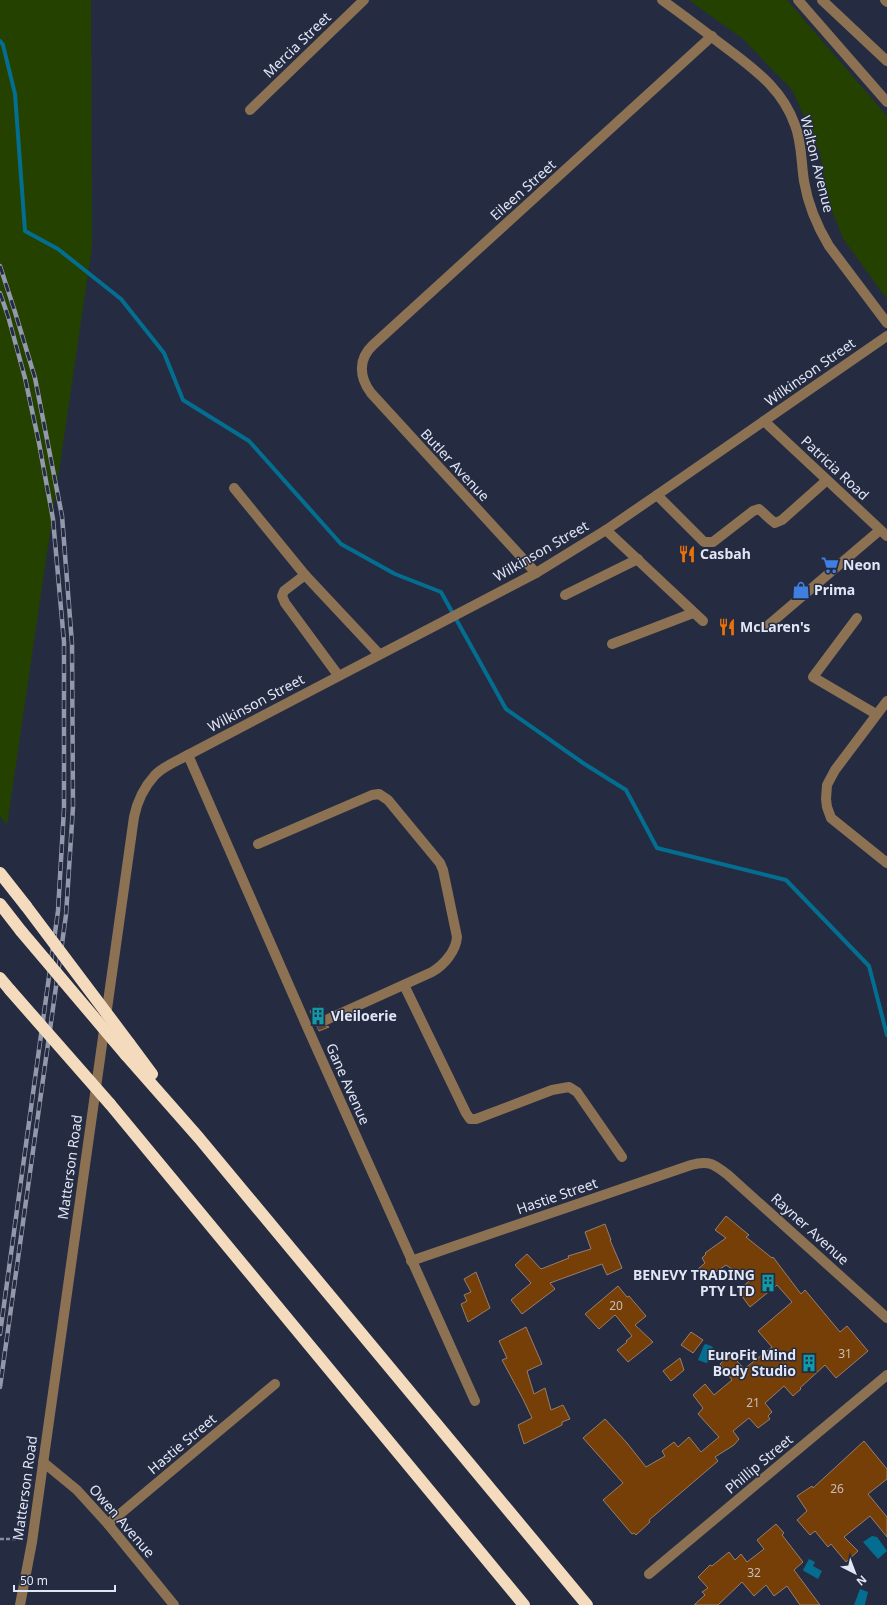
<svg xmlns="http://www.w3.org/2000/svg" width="887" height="1605" font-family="'Noto Sans',sans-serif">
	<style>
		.green { fill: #244100 }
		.water { fill: #046e91 }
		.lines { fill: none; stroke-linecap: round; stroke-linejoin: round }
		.stream { stroke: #046e91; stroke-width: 4 }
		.building { fill: #763f07; stroke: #977e6c }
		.minor-tunnel { stroke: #41485d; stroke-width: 10; stroke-dasharray: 10 5; stroke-linecap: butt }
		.path { stroke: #888da0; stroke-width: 2.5; stroke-dasharray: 4 2; stroke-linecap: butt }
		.minor { stroke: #8c7253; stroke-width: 10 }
		.highway { stroke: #f5dbbd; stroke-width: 12 }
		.rail-casing { stroke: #9399ab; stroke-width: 4.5 }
		.rail { stroke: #252c42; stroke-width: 3; stroke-dasharray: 9; stroke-linecap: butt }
		.highway-bridge { stroke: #f5dbbd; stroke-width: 12 }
		.labels { text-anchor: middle; stroke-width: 3; stroke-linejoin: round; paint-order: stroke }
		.number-label { font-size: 12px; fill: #c6bcba }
		.street-label { font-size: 14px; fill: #e1e6f5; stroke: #252c42 }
		.poi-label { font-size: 14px; font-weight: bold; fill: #e1e6f5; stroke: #252c42; text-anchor: start }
	</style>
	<rect width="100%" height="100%" fill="#252c42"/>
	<!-- green -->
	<g class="green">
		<path d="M0,0H91L92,247L7,825L0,816Z"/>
		<path d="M689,0H787L887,116V299L844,240L828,202L820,153L793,91L743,39Z"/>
	</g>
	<!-- water -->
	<g class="water">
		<path d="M706,1344L713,1347L709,1357L710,1361L706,1363L698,1360L704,1345Z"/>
		<path d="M872,1536L877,1537L887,1551L878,1559L863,1542Z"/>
		<path d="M809,1559L815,1562L813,1566L822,1571L818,1579L804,1571L803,1570Z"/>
		<path d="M860,1589L868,1592L865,1604V1605H854Z"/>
	</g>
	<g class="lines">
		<!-- stream -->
		<path class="stream" d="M0,41L3,45L15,94L25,231L58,249L121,299L164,353L183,400L249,441L341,544L395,574L441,592L506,709L583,763L626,790L657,848L786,880L869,966L887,1035"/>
	</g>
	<!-- building -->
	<g class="building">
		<path d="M320,1006L324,1014L321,1017L320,1022L323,1025L329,1027L319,1031L310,1011Z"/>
		<path d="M726,1216L749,1235L746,1237L772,1258L773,1257L801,1294L805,1290L840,1332L847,1326L868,1351L836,1378L825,1365L800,1388L801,1389L793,1396L784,1386L765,1403L772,1412L768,1416L770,1419L758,1428L749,1418L733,1431L739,1439L734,1445L715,1457L718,1461L649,1520L650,1522L636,1535L634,1533L632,1534L603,1500L623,1483L583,1438L605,1419L627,1443L646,1467L665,1456L662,1451L674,1442L678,1447L689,1437L701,1452L719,1437L698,1414L703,1408L693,1395L705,1384L714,1395L732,1380L720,1364L731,1354L744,1369L772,1347L758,1331L792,1302L777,1285L750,1307L738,1291L749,1281L726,1265L707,1278L698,1269L705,1263L702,1258L706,1254L705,1253L726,1238L715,1230Z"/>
		<path d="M605,1224L611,1240H610L622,1268L607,1275L602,1264L550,1283L555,1289L522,1314L511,1300L531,1283L515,1265L527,1254L541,1269L569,1258L568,1256L591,1249L585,1232Z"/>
		<path d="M476,1272L490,1308L468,1322L461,1304L467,1301L464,1295L471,1292L464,1279Z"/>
		<path d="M618,1286L627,1297L629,1296L646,1316L635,1325L653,1342L628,1362L617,1350L627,1342L626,1341L632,1336L617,1317L615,1315L599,1329L585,1314Z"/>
		<path d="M526,1327L542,1364L527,1371L534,1394L545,1388L551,1410L563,1405L570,1419L562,1422V1425L524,1444L518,1425L532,1418L523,1399L502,1360L507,1358L499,1341Z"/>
		<path d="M691,1332L703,1340L693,1353L681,1345Z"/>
		<path d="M680,1358L684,1370L671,1381L663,1371Z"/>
		<path d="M864,1441L887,1469V1479L868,1494L887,1517V1537L870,1516L844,1537L858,1551L846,1562L831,1544L828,1547L815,1531L810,1535L797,1520L807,1511L797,1496L812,1486L813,1488Z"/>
		<path d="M776,1524L784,1533L782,1535L803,1562L794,1570L820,1605H800L787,1586L774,1596L766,1585L754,1596L742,1582L718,1605H694L705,1595L702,1592L708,1588L698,1577L710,1565L712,1566L729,1552L735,1560L741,1554L747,1562L764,1549L757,1540Z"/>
	</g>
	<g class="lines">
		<!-- minor-tunnel -->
		<path class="minor-tunnel" d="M316,1025L326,1020"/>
		<!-- path -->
		<path class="path" d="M0,1539H21"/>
		<!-- minor -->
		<g class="minor">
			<path d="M662,0C686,17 709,35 733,53C759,73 783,91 795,125C802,143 801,162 804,181C808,205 817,226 829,246L887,323"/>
			<path d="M798,0L887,102"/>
			<path d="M822,0L887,61"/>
			<path d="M885,0L887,2"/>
			<path d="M250,110L364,0"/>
			<path d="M764,421L887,536"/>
			<path d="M234,488L305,575L379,654"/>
			<path d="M657,495L704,542H713L753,511L759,509C765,514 769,519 775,523L782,520L827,480"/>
			<path d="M606,530L703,621"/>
			<path d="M536,573L371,393C359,377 358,359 373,345L712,36"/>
			<path d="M305,575L284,591L282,596L285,603L338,675"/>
			<path d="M565,595L638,559"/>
			<path d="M857,618L813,677L876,714"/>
			<path d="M765,628L880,530"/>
			<path d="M612,644L693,613"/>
			<path d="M887,701L835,770L827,785L826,799L827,807L831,818L887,863"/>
			<path d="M188,755L308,1029L475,1401"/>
			<path d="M258,844L372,795L379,794L388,800L440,863L443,870L457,937C456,951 444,965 432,972L326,1020"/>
			<path d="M404,985L466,1113L470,1119H476L552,1090L569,1087L577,1092L622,1157"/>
			<path d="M411,1261L691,1165C709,1160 714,1164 728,1175L887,1318"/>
			<path d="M43,1462L77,1490L108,1524L174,1605"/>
			<path d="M108,1524L275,1384"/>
			<path d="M649,1574L887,1375"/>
			<path d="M20,1605L32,1542L134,817C137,802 145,786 155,775C164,766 177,761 188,755L536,573L606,530L657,495L887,336"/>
		</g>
		<!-- highway -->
		<g class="highway">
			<path d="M0,873L26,906"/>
			<path d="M0,904L21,931"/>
			<path d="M0,978L10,990"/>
			<path d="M129,1043L152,1074"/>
			<path d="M126,1055L199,1138L587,1605"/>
			<path d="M110,1104L524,1605"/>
		</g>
		<!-- rail casing -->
		<g class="rail-casing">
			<g id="rail">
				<path d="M0,266L15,312L35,378L62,516L72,644L73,807L66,915L0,1387"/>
				<path d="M0,293L8,316L25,378L39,443L53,519L64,642V809L58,911L0,1334"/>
			</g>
		</g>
		<!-- rail -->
		<use href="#rail" class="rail"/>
		<!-- highway-bridge -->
		<g class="highway-bridge">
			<path d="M26,906L129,1043"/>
			<path d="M21,931L126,1055"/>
			<path d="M10,990L110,1104"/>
		</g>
	</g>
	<!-- icons -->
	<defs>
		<g id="restaurant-bare" transform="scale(1.38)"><path d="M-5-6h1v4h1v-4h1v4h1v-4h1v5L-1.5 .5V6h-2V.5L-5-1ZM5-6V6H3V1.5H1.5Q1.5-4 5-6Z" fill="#e8710a" stroke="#252c42" stroke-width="2.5" paint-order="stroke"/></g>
		<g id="supermarket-bare" transform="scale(1.38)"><path d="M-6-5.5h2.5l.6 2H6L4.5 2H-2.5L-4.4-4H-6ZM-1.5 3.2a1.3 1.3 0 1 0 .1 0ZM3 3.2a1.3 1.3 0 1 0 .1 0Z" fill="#3f7fe0" stroke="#252c42" stroke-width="2.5" paint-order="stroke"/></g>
		<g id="shop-bare" transform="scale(1.38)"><path d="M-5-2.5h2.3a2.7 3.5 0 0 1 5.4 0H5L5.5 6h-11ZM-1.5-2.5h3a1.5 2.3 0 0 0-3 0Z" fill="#3f7fe0" stroke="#252c42" stroke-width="2.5" paint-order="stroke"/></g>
		<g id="building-bare" transform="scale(1.38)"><path d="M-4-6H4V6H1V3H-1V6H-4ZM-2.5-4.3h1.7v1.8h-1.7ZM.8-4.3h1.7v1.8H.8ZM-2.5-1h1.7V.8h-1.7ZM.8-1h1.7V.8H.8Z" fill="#0f9aa8" stroke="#252c42" stroke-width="2.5" paint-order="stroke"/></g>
	</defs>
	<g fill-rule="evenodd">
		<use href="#restaurant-bare" x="687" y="554"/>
		<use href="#supermarket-bare" x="830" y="565"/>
		<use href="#shop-bare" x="801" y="590"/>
		<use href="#restaurant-bare" x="727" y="627"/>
		<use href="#building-bare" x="318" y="1016"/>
		<use href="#building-bare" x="768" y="1283"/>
		<use href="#building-bare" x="809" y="1363"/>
	</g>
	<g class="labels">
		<!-- number labels -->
		<g class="number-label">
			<text x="616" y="1310">20</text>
			<text x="845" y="1358">31</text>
			<text x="753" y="1407">21</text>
			<text x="837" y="1493">26</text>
			<text x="754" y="1577">32</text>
		</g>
		<!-- street labels -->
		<g class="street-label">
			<text transform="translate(297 45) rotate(-44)" y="5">Mercia Street</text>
			<text transform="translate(817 164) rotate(76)" y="5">Walton Avenue</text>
			<text transform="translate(523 190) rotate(-42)" y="5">Eileen Street</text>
			<text transform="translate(810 372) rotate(-35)" y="5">Wilkinson Street</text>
			<text transform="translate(455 465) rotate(47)" y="5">Butler Avenue</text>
			<text transform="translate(835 468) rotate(43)" y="5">Patricia Road</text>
			<text transform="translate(541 551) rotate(-30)" y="5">Wilkinson Street</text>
			<text transform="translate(256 703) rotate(-28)" y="5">Wilkinson Street</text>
			<text transform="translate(348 1084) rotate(66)" y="5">Gane Avenue</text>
			<text transform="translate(70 1167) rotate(-82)" y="5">Matterson Road</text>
			<text transform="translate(557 1196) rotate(-19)" y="5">Hastie Street</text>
			<text transform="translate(810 1229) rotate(42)" y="5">Rayner Avenue</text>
			<text transform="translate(182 1444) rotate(-40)" y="5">Hastie Street</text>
			<text transform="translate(759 1464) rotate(-40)" y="5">Phillip Street</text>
			<text transform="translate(25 1488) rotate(-82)" y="5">Matterson Road</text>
			<text transform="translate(122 1521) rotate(49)" y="5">Owen Avenue</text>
		</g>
		<!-- poi labels -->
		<g class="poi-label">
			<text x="700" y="559">Casbah</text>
			<text x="843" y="570">Neon</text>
			<text x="814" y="595">Prima</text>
			<text x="740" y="632">McLaren's</text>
			<text x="331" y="1021">Vleiloerie</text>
			<text x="755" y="1280" text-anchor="end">BENEVY TRADING<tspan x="755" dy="16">PTY LTD</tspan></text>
			<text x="796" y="1360" text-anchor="end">EuroFit Mind<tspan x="796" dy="16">Body Studio</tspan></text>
		</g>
	</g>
	<!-- north arrow -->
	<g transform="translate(855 1573) rotate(138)" stroke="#252c42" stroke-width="3" paint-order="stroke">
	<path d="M0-3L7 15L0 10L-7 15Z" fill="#e1e6f5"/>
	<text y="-6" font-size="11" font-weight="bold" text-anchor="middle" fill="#e1e6f5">N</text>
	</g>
	<!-- scale -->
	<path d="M14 1585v6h101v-6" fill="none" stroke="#e1e6f5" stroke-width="2"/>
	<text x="20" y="1585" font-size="12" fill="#e1e6f5" stroke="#252c42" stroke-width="3" paint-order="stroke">50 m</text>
</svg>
